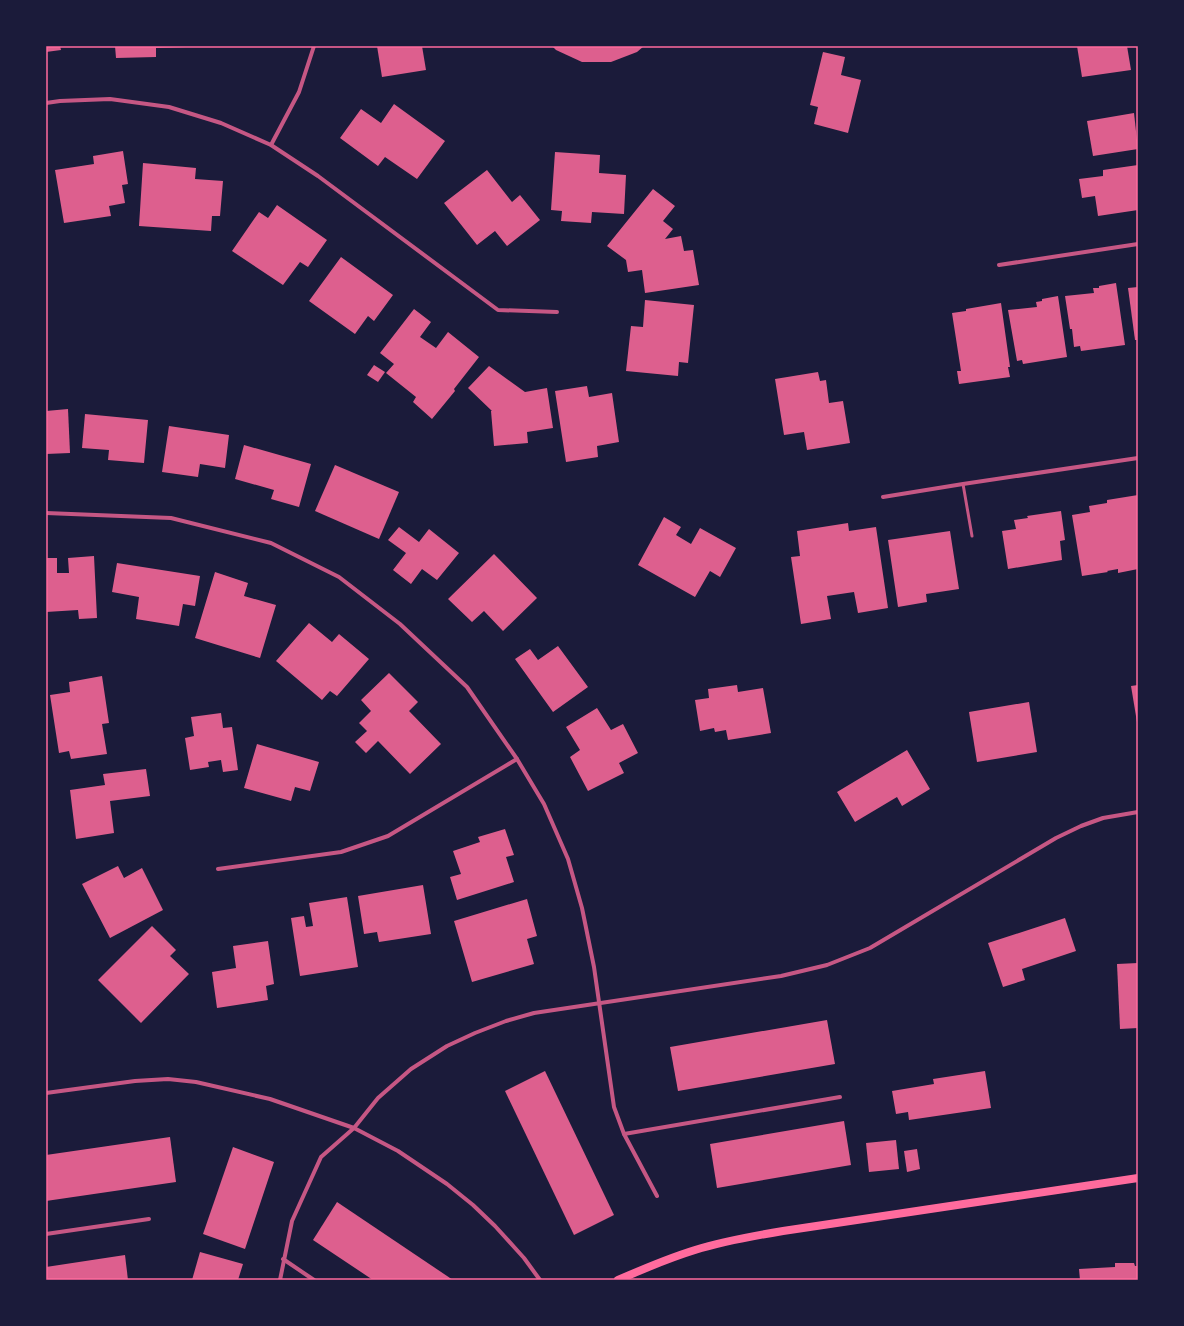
<svg xmlns="http://www.w3.org/2000/svg" width="1184" height="1326" font-family="'Asap Condensed',sans-serif">
	<style>
		.building { fill: #dd5f8e }
		.lines { fill: none; stroke-linecap: round; stroke-linejoin: round }
		.service { stroke: #c65784; stroke-width: 3 }
		.minor { stroke: #c65784; stroke-width: 4 }
		.secondary { stroke: #ff6b9d; stroke-width: 8 }
		.neatline { fill: none; stroke: #ff6b9d; stroke-width: 1.5 }
	</style>
	<rect width="100%" height="100%" fill="#1b1b3a"/>
	<!-- building -->
	<g class="building">
		<path d="M46,46H60L61,50L46,52Z"/>
		<path d="M115,46H186V47L156,48V57L116,58Z"/>
		<path d="M377,46H422L426,70L382,77Z"/>
		<path d="M552,46H644L637,52L611,62H582L556,50Z"/>
		<path d="M1077,46H1127L1131,70L1082,77Z"/>
		<path d="M823,52L845,57L841,75L861,80L848,133L814,124L818,107L810,105Z"/>
		<path d="M394,104L445,141L417,179L385,157L378,166L340,138L361,109L381,123Z"/>
		<path d="M1134,113L1138,149L1093,156L1087,121Z"/>
		<path d="M123,151L128,184L122,185L125,203L109,206L111,216L64,223L55,170L94,164L93,156Z"/>
		<path d="M555,152L600,155L599,173L626,175L624,214L592,212L591,223L561,221L562,211L551,210Z"/>
		<path d="M143,163L196,168L195,179L223,181L220,216H212L211,231L139,226Z"/>
		<path d="M1138,165V210L1098,216L1095,196L1082,198L1079,179L1103,176V170Z"/>
		<path d="M487,170L512,202L520,195L540,220L507,246L495,231L477,245L444,203Z"/>
		<path d="M653,189L675,206L663,221L673,229L665,239L681,236L684,251L693,250L699,285L645,293L642,270L628,272L626,260L607,246Z"/>
		<path d="M277,205L327,240L308,267L300,262L283,285L232,251L259,212L268,218Z"/>
		<path d="M341,257L393,295L374,321L368,316L355,334L309,301Z"/>
		<path d="M1116,283L1125,345L1081,351L1080,346L1074,347L1072,329H1070L1065,296L1094,293L1093,288H1099V286Z"/>
		<path d="M1138,287V340H1135L1128,288Z"/>
		<path d="M1058,296L1067,357L1023,364L1022,360L1017,361L1008,310L1037,307L1036,302L1042,301V299Z"/>
		<path d="M645,300L694,305L688,363L679,362L678,376L626,371L631,326L643,327Z"/>
		<path d="M1001,303L1010,367H1008L1010,377L959,384L957,371H961L952,313L966,311V309Z"/>
		<path d="M414,309L431,322L420,337L436,348L448,332L479,357L454,389L455,391L432,419L413,402L416,397L386,373L394,364L380,353Z"/>
		<path d="M374,365L385,372L378,382L367,375Z"/>
		<path d="M489,366L525,392L547,388L553,428L527,432L528,443L494,446L491,411H492L468,388Z"/>
		<path d="M818,372L820,381L826,380L829,403L843,401L850,443L807,450L804,432L784,435L775,379Z"/>
		<path d="M587,386L589,397L612,393L619,442L597,446L598,457L566,462L555,391Z"/>
		<path d="M68,409L70,453L46,454V411Z"/>
		<path d="M85,414L148,420L144,463L108,460L109,450L82,448Z"/>
		<path d="M169,426L229,435L225,468L200,464L198,477L162,472Z"/>
		<path d="M244,445L311,464L299,507L271,499L274,490L235,479Z"/>
		<path d="M335,465L399,492L379,539L315,511Z"/>
		<path d="M1138,495V569L1118,573V569L1107,571L1108,572L1082,576L1072,515L1090,512L1089,506L1107,503V500Z"/>
		<path d="M1061,511L1065,540L1060,541L1062,560L1008,569L1002,531L1016,529L1014,520L1028,518L1027,516Z"/>
		<path d="M664,517L681,527L676,535L691,544L700,528L736,548L720,577L710,571L695,597L638,565Z"/>
		<path d="M848,523L849,531L876,527L888,608L858,613L854,592L827,596L831,619L801,624L791,557L800,556L797,531Z"/>
		<path d="M399,527L419,542L429,529L459,553L437,580L422,569L411,584L393,570L406,553L388,540Z"/>
		<path d="M950,531L959,589L926,594L927,602L898,607L888,540Z"/>
		<path d="M494,554L537,598L503,631L484,611L472,622L448,599Z"/>
		<path d="M94,556L97,618L79,619L78,610L46,612V558H57V573H69L68,558Z"/>
		<path d="M117,563L200,576L195,606L183,604L179,626L136,619L139,597L112,592Z"/>
		<path d="M215,572L248,583L244,596L276,605L260,658L195,638Z"/>
		<path d="M309,623L332,642L339,634L369,659L337,696L330,691L322,700L276,661Z"/>
		<path d="M558,646L588,687L553,712L515,659L530,649L538,660Z"/>
		<path d="M389,673L418,702L409,711L441,744L410,774L378,741L366,753L355,742L367,731L359,723L371,711L361,700Z"/>
		<path d="M102,676L109,723L102,724L107,754L71,759L69,751L59,753L50,695L70,692L69,682Z"/>
		<path d="M737,685L738,692L763,688L771,733L728,740L726,730L715,732L714,728L700,731L695,700L709,698L708,689Z"/>
		<path d="M1138,685V722H1137L1131,686Z"/>
		<path d="M1029,702L1037,752L977,762L969,712Z"/>
		<path d="M597,708L611,730L623,724L638,753L619,763L624,773L588,791L570,757L580,750L566,727Z"/>
		<path d="M221,713L223,728L232,727L238,770L223,772L221,760L208,762L209,767L190,770L185,738L194,736L191,717Z"/>
		<path d="M257,744L319,762L310,791L295,787L291,801L244,788Z"/>
		<path d="M907,750L930,789L902,806L897,797L855,822L837,792Z"/>
		<path d="M146,769L150,796L110,801L114,833L76,839L70,790L105,785L103,774Z"/>
		<path d="M505,829L514,855L506,857L514,882L457,900L450,877L461,874L453,851L480,842L478,837Z"/>
		<path d="M118,866L124,878L142,868L163,910L110,938L82,884Z"/>
		<path d="M423,885L431,934L379,942L377,932L364,934L358,896Z"/>
		<path d="M347,897L358,967L300,976L291,918L304,916L306,927L313,926L309,903Z"/>
		<path d="M527,899L537,936L527,939L534,964L472,982L454,921Z"/>
		<path d="M1065,918L1076,951L1022,969L1025,980L1003,987L988,943Z"/>
		<path d="M152,926L176,950L170,956L189,974L141,1023L98,980Z"/>
		<path d="M268,941L274,984L266,986L268,1000L217,1008L212,972L236,968L233,946Z"/>
		<path d="M1138,963V1028L1120,1029L1117,964Z"/>
		<path d="M827,1020L835,1064L678,1091L670,1047Z"/>
		<path d="M545,1071L614,1215L574,1235L505,1091Z"/>
		<path d="M985,1071L991,1108L909,1120L908,1112L896,1114L892,1091L934,1084L933,1079Z"/>
		<path d="M844,1121L851,1165L717,1188L710,1144Z"/>
		<path d="M170,1137L176,1182L46,1201V1155Z"/>
		<path d="M896,1140L899,1169L869,1172L866,1143Z"/>
		<path d="M233,1147L274,1162L245,1249L203,1234Z"/>
		<path d="M917,1149L920,1169L907,1172L904,1151Z"/>
		<path d="M337,1202L453,1280H373L313,1240Z"/>
		<path d="M200,1252L243,1264L238,1280H192Z"/>
		<path d="M125,1255L128,1280H46V1267Z"/>
		<path d="M1115,1263H1134L1135,1266H1137L1138,1280H1080L1079,1269L1115,1267Z"/>
	</g>
	<g class="lines">
		<!-- service -->
		<path class="service" d="M963,484L972,536"/>
		<!-- minor -->
		<g class="minor">
			<path d="M46,103L60,101L110,99L169,107L221,123L271,145L318,176L498,310L557,312"/>
			<path d="M271,145L299,92L314,46"/>
			<path d="M999,265L1138,244"/>
			<path d="M883,497L963,484L1138,458"/>
			<path d="M46,513L171,518L271,543L339,577L400,624L467,687L517,759L544,804L568,859L582,908L594,967L614,1107L624,1134L657,1196"/>
			<path d="M218,869L341,852L388,836L517,759"/>
			<path d="M46,1093L135,1081L168,1079L196,1082L270,1099L354,1128L398,1151L447,1184L473,1205L495,1226L524,1258L540,1280"/>
			<path d="M624,1134L840,1097"/>
			<path d="M46,1234L149,1219"/>
			<path d="M283,1259L314,1280"/>
			<path d="M280,1280L292,1221L321,1157L354,1128L378,1098L411,1069L447,1046L475,1033L506,1021L534,1013L781,976L827,965L870,948L1056,838L1081,826L1103,818L1138,812"/>
		</g>
		<!-- secondary -->
		<path class="secondary" d="M618,1280C643,1269 669,1258 695,1250C724,1241 753,1236 783,1231L1138,1178"/>
	</g>
	<!-- border -->
	<rect width="1184" height="1326" fill="none" stroke="#1b1b3a" stroke-width="94"/>
	<rect x="47" y="47" width="1090" height="1232" class="neatline"/>
</svg>
